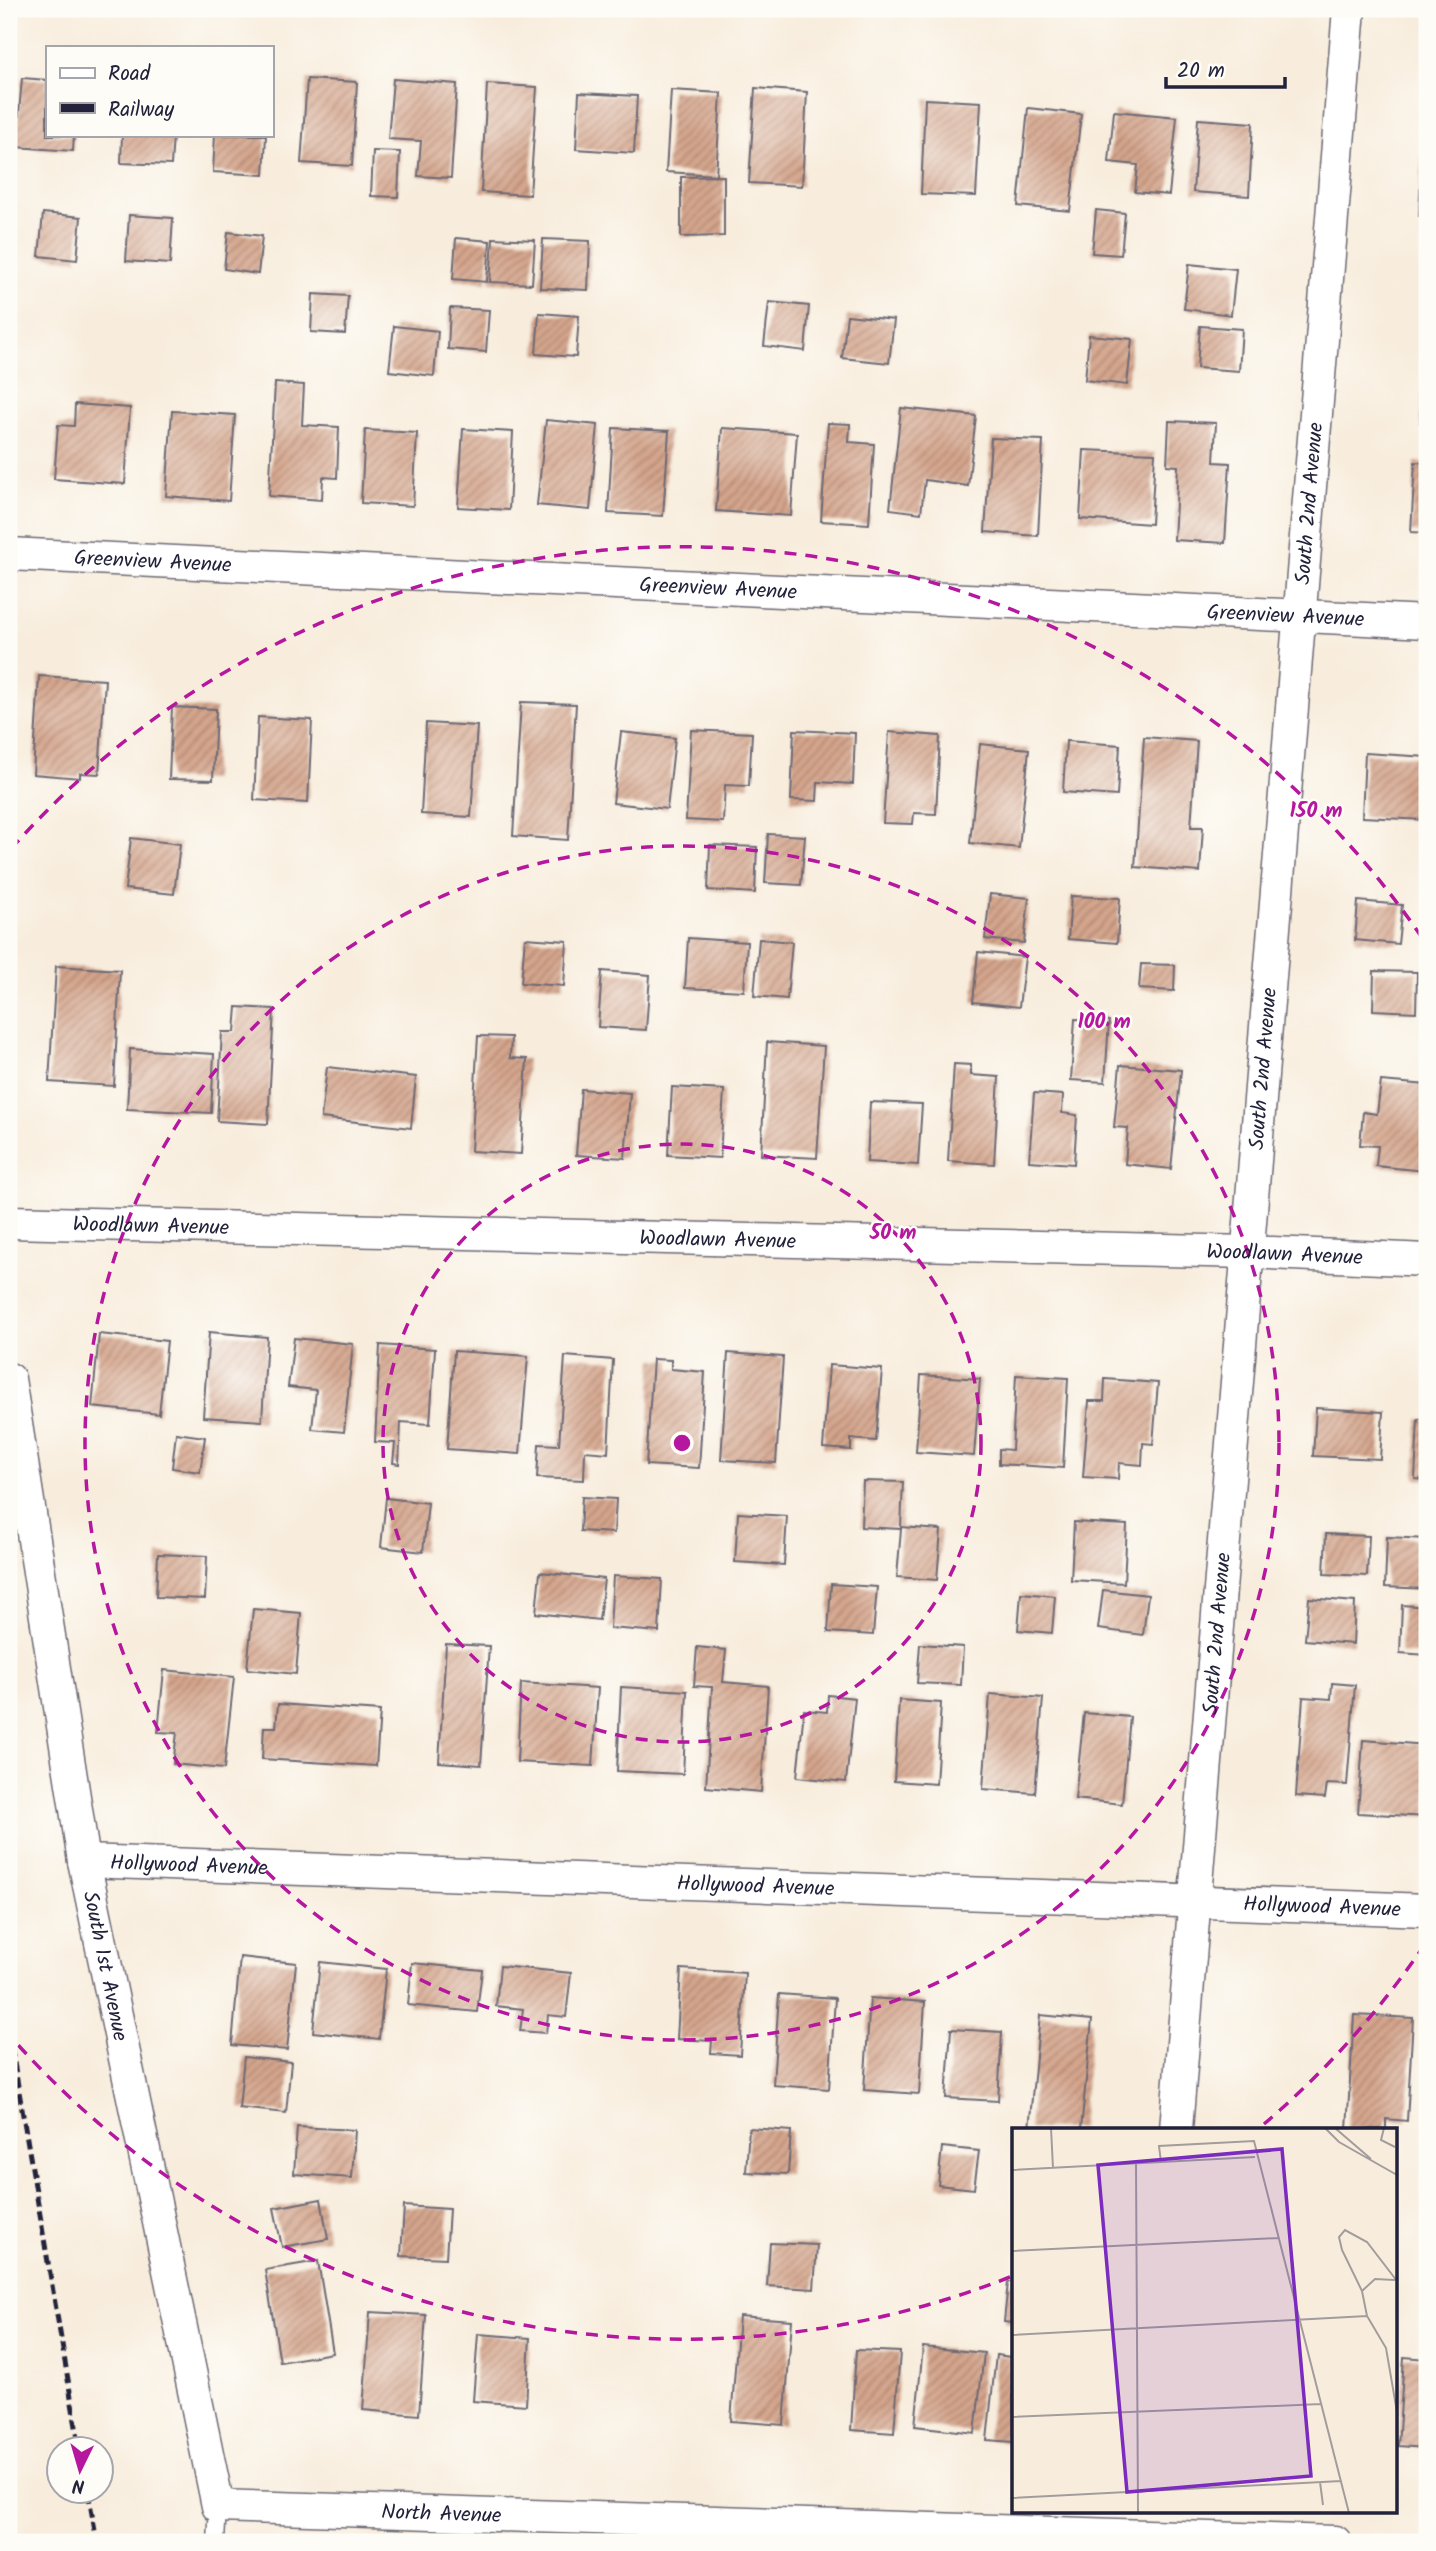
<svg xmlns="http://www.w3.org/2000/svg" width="1436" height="2551" font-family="Kalam,sans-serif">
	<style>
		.building { fill: url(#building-hatch) }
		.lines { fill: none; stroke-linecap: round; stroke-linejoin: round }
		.service-casing { stroke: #6d6974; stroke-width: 19 }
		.minor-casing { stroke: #6d6974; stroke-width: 35 }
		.service { stroke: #fff; stroke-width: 16 }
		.minor { stroke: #fff; stroke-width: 32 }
		.rail { stroke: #22223b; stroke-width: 5; stroke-dasharray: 10 5; stroke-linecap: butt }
		.ring { fill: none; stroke: #b5179e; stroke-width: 3.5; stroke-dasharray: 12 9 }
		.labels { text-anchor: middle; stroke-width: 5; stroke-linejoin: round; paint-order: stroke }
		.street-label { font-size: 21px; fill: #22223b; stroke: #fdfcf7 }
		.inset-road { fill: none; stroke: #a29c9c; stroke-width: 2 }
		.view { fill: #7b2cbf; fill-opacity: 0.15; stroke: #7b2cbf; stroke-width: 3.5 }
		.inset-edge { fill: none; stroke: #22223b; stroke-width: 3.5 }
		.centre { fill: #b5179e; stroke: #fdfcf7; stroke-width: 3.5 }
		.ring-label { font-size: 21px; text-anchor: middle; font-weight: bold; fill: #b5179e; stroke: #fdfcf7; stroke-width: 5; stroke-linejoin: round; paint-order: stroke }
	</style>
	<defs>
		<pattern id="building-hatch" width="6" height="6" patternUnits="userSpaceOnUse" patternTransform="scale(1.75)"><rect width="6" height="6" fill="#d5a58c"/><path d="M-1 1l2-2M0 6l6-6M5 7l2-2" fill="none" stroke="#ac8674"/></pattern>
	</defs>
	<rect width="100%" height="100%" fill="#fdfcf7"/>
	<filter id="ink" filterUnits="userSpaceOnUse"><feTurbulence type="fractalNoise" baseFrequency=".0143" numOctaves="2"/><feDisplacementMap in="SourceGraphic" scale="14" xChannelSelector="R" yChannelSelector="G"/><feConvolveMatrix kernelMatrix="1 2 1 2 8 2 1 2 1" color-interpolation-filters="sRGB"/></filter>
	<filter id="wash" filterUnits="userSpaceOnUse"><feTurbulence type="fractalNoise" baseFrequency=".00686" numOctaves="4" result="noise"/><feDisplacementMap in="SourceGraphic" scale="28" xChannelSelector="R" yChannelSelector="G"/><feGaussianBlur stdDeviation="1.57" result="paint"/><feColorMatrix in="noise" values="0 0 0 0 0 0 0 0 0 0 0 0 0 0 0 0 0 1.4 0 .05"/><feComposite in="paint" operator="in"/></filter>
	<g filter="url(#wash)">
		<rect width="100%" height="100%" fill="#f8eddd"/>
		<g id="blocks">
			<!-- building -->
			<g class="building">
				<path d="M22,78L47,80V135H74L73,151L16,147Z"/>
				<path d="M307,79L357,82L352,166L301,163Z"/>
				<path d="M393,79L457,84L451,178L418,176L421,141L388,139Z"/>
				<path d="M487,84L537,87L530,195L481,192Z"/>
				<path d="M755,88L807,92L802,186L749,183Z"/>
				<path d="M671,90L721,93L716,175L666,172Z"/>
				<path d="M579,93L637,96L634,153L576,149Z"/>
				<path d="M925,99L981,102L976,196L921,194Z"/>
				<path d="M1028,108L1081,114L1070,211L1018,206Z"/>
				<path d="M1424,110L1427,111V216H1419Z"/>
				<path d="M1114,111L1177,117L1169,195L1135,192L1138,165L1109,162Z"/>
				<path d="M1198,119L1253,123L1249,196L1193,192Z"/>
				<path d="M122,135H173L171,165L121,163Z"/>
				<path d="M215,135H266L264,175L213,172Z"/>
				<path d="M373,151L400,152L398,197L371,196Z"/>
				<path d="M724,176V236L681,237V177Z"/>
				<path d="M1096,210L1125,213L1121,255L1092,253Z"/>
				<path d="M43,213L81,217L77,260L39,256Z"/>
				<path d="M129,215L173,218L170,264L126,261Z"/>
				<path d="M228,232L262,236L258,274L224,269Z"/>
				<path d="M456,238L490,241L487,282L453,279Z"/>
				<path d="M493,238L535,240L532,284L490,282Z"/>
				<path d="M543,239L590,241L588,290L540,288Z"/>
				<path d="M1189,264L1236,269L1231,315L1184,309Z"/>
				<path d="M313,294L348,296L345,334L311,332Z"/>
				<path d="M769,302L809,306L805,351L764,346Z"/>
				<path d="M450,308L489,310L486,352L448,349Z"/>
				<path d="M539,313L579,316L576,357L536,354Z"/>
				<path d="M847,315L894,320L889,363L842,358Z"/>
				<path d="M394,326L438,331L434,376L389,371Z"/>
				<path d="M1200,326L1242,329L1239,371L1197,368Z"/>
				<path d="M1089,335L1132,339L1127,385L1085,380Z"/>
				<path d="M1422,377H1427V424L1420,423Z"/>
				<path d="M275,383L304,385L302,425L339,427L337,478L323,477L322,500L269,496Z"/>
				<path d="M75,404L130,408L125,484L54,479L58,425L74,426Z"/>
				<path d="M901,408L976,416L968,486L925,480L921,513L890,509Z"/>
				<path d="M172,411L235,415L229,501L166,496Z"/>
				<path d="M546,420L598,425L590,510L537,505Z"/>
				<path d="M1169,421L1216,423L1214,462L1230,463L1225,543L1174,540L1178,466L1167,465Z"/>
				<path d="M828,423L850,424L849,442L874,444L869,524L821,521Z"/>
				<path d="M613,428L669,431L663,516L608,513Z"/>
				<path d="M722,428L797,433L791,516L716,511Z"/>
				<path d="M463,429L513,432L509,510L458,507Z"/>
				<path d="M365,430L417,433L413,506L361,503Z"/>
				<path d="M991,438L1043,440L1038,536L985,532Z"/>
				<path d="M1084,450L1155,453L1151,524L1080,519Z"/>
				<path d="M1415,462L1427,463V533L1411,532Z"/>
				<path d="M39,676L105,680L99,774L80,773V778L33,774Z"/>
				<path d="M521,702L576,704L568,840L513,836Z"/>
				<path d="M172,707L216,709L213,780L169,779Z"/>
				<path d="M258,717L312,720L308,803L254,800Z"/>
				<path d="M426,723L477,726L471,817L421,814Z"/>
				<path d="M691,730L752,733L749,786L725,785L723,822L686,820Z"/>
				<path d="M794,730L855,733L853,784L818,782L817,801L791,800Z"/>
				<path d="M621,732L675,738L667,809L613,803Z"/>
				<path d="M889,732L940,736L936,814L914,813L913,824L883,823Z"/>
				<path d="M1144,737L1197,741L1191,827H1203L1200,872L1135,867Z"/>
				<path d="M1066,741L1120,745L1117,796L1063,792Z"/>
				<path d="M980,744L1029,749L1019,848L970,843Z"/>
				<path d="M1365,753L1427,757V820L1362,817Z"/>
				<path d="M768,834L805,836L801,885L765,883Z"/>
				<path d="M131,838L180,844L174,894L125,889Z"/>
				<path d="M710,845L757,847L755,893L708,890Z"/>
				<path d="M990,894L1029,898L1024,943L985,939Z"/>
				<path d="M1071,896L1120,898L1117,943L1068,939Z"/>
				<path d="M1358,901L1402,905L1398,944L1355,940Z"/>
				<path d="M525,938L567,941L564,986L521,983Z"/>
				<path d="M688,938L747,942L744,991L685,988Z"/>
				<path d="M759,939L792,942L787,999L754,996Z"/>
				<path d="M978,952L1025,957L1019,1007L973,1002Z"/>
				<path d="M1141,964L1175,965L1174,991L1139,989Z"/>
				<path d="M56,966L120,970L114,1086L49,1082Z"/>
				<path d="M602,971L650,975L646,1030L598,1027Z"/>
				<path d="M1374,971L1417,972L1416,1012L1373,1010Z"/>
				<path d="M237,1007L274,1009L268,1124L217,1121L222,1032H235Z"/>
				<path d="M1075,1019L1109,1021L1105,1082L1071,1080Z"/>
				<path d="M478,1036L511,1037L510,1058L527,1059L521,1154L471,1151Z"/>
				<path d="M767,1042L824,1046L817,1158L761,1155Z"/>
				<path d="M130,1049L214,1054L211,1113L127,1109Z"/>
				<path d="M954,1064L971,1065V1075L999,1077L994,1164L948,1161Z"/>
				<path d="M1120,1065L1181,1070L1171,1169L1125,1164L1128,1128L1114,1127Z"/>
				<path d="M327,1067L416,1077L411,1128L321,1118Z"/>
				<path d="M1381,1081L1427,1085L1424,1171L1376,1166L1378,1146L1360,1145L1363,1112L1377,1114Z"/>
				<path d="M672,1087L724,1090L720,1158L668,1155Z"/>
				<path d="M581,1089L630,1093L625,1158L576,1155Z"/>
				<path d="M1034,1093L1063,1095L1062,1113L1077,1115L1074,1164L1029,1161Z"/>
				<path d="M870,1102L922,1104L918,1165L867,1162Z"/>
				<path d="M209,1332L267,1337L262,1421L203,1417Z"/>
				<path d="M99,1334L167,1341L159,1414L92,1407Z"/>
				<path d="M294,1338L353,1344L344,1432L312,1429L316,1390L288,1387Z"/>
				<path d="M380,1345L435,1349L430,1424L401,1422L399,1464L393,1463L395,1443L375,1442Z"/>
				<path d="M454,1351L528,1356L520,1454L447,1449Z"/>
				<path d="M728,1353L783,1357L776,1463L721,1460Z"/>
				<path d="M565,1356L613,1360L608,1453L585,1451L584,1480L537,1478L539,1444L559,1445Z"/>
				<path d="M653,1359L671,1360V1369L705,1372L699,1468L646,1465Z"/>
				<path d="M829,1365L882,1369L876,1441L851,1439V1450L823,1448Z"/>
				<path d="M921,1375L980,1379L974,1456L916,1452Z"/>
				<path d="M1016,1375L1068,1378L1063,1468L999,1464V1449L1012,1450Z"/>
				<path d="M1105,1379L1158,1383L1153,1444L1143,1443L1142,1465L1119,1463L1118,1479L1083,1477L1089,1401H1104Z"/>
				<path d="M1316,1408L1383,1412L1380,1459L1313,1456Z"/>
				<path d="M1418,1419H1427V1480L1415,1479Z"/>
				<path d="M176,1433L205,1437L200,1472L172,1468Z"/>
				<path d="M863,1481L903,1482L901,1527L941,1530L937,1580L897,1577L901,1529L861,1527Z"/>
				<path d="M582,1497L616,1499L614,1533L580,1531Z"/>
				<path d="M386,1498L428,1503L423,1552L381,1547Z"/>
				<path d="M738,1513L787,1516L784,1565L735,1562Z"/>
				<path d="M1074,1522L1127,1525L1124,1583L1071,1580Z"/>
				<path d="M1326,1534L1369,1536L1367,1576L1324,1574Z"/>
				<path d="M1387,1537L1427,1539V1589L1385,1587Z"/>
				<path d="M158,1554L207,1556L205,1599L156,1597Z"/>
				<path d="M540,1572L604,1579L599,1620L536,1613Z"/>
				<path d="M613,1576L662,1579L659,1632L610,1628Z"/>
				<path d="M831,1584L877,1587L873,1635L828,1632Z"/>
				<path d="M1103,1590L1148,1595L1143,1635L1098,1629Z"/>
				<path d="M1021,1593L1055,1596L1052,1633L1018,1630Z"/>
				<path d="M1309,1598L1355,1602L1353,1644L1305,1640Z"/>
				<path d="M1402,1605L1427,1607V1655L1400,1653Z"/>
				<path d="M253,1609L301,1613L296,1674L247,1669Z"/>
				<path d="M446,1644L489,1646L481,1765L439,1762Z"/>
				<path d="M920,1644L963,1647L961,1685L917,1683Z"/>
				<path d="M697,1647L726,1650L723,1682L768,1686L761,1792L706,1787L712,1687L694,1686Z"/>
				<path d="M164,1670L234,1677L224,1769L173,1764L177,1733L158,1732Z"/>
				<path d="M521,1683L598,1688L593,1766L517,1762Z"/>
				<path d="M1332,1683L1355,1685L1347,1785L1327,1784L1325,1798L1296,1796L1303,1697L1331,1699Z"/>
				<path d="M621,1687L687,1691L683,1774L617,1771Z"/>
				<path d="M990,1694L1043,1698L1035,1793L983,1789Z"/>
				<path d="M828,1695L855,1698L846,1782L797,1777L804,1710L827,1712Z"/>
				<path d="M899,1700L941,1703L936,1784L894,1781Z"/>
				<path d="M278,1704L380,1711L376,1766L262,1759L264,1727H276Z"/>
				<path d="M1084,1713L1130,1717L1122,1804L1075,1799Z"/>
				<path d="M1363,1740L1427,1745V1817L1358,1813Z"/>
				<path d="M240,1957L296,1963L287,2050L232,2045Z"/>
				<path d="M320,1962L386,1969L379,2039L313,2032Z"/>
				<path d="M412,1963L482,1970L477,2012L408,2005Z"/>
				<path d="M500,1966L571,1973L566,2017L548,2015L546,2033L520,2031L523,2009L496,2006Z"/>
				<path d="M681,1969L745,1973L740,2055L711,2053L712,2041L677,2039Z"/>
				<path d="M779,1994L835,1998L829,2089L773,2085Z"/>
				<path d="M870,1998L925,2002L919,2094L864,2090Z"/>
				<path d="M1040,2015L1092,2020L1081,2129H1029Z"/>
				<path d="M1354,2015L1413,2018L1407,2121L1386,2119V2129H1347Z"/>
				<path d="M951,2029L1002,2032L998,2101L946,2098Z"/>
				<path d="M244,2057L291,2062L286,2113L239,2108Z"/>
				<path d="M297,2127L355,2130L352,2178L294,2174Z"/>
				<path d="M749,2128L791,2131L788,2174L746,2172Z"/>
				<path d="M942,2147L979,2151L974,2189L938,2185Z"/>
				<path d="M321,2199L328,2239L282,2247L274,2208Z"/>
				<path d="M404,2206L449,2209L446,2258L401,2256Z"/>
				<path d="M770,2243L817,2245L814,2289L767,2286Z"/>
				<path d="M318,2261L333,2353L280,2362L265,2270Z"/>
				<path d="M1008,2282H1014V2323L1004,2322Z"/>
				<path d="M370,2312L426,2315L419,2415L363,2410Z"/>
				<path d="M739,2316L792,2320L784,2425L731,2421Z"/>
				<path d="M478,2334L530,2338L526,2405L473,2401Z"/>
				<path d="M923,2347L984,2353L975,2433L915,2426Z"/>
				<path d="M1012,2347L1014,2442L987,2440L996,2355L1011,2357Z"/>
				<path d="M856,2350L900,2352L894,2433L851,2430Z"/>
				<path d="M1404,2357L1427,2359V2448L1398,2446Z"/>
			</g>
		</g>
	</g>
	<g filter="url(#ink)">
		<use href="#blocks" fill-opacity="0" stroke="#6d6974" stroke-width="2"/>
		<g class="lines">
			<!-- service casing -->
			<g class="service-casing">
				<path id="service" d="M216,2542L218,2506"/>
			</g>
			<!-- minor casing -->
			<g class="minor-casing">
				<g id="minor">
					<path id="s1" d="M9,554L1427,622"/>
					<path id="s2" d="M9,1222L1248,1252L1427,1260"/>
					<path id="s3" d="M9,1379L84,1861L218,2506L1335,2542"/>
					<path id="s4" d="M84,1861L1427,1910"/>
					<path id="s5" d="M1176,2129L1349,9"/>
				</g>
			</g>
			<!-- service -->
			<use href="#service" class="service"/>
			<!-- minor -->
			<use href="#minor" class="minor"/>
			<!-- rail -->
			<g class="rail">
				<path d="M9,2033L80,2450"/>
				<path d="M88,2492L97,2542"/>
			</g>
		</g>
	</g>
	<!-- distance rings -->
	<g class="ring">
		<circle cx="682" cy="1443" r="299"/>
		<circle cx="682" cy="1443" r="597"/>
		<path d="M1425 1944A896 896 0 0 1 1264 2124M1010 2277A896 896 0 0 1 11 2037M11 849A896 896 0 0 1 1425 942"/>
	</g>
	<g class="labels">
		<!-- street labels -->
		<g class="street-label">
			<text dy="7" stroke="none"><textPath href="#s5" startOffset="1631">South 2nd Avenue</textPath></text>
			<text dy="7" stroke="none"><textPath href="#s1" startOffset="144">Greenview Avenue</textPath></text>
			<text dy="7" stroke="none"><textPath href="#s1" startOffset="710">Greenview Avenue</textPath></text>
			<text dy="7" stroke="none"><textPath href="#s1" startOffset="1278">Greenview Avenue</textPath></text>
			<text dy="7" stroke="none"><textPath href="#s5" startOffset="1064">South 2nd Avenue</textPath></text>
			<text dy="7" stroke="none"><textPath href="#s2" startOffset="142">Woodlawn Avenue</textPath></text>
			<text dy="7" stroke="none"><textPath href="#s2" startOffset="709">Woodlawn Avenue</textPath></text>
			<text dy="7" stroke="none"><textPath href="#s2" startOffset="1276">Woodlawn Avenue</textPath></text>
			<text dy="7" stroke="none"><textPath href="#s5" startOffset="497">South 2nd Avenue</textPath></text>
			<text dy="7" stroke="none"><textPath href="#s4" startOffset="105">Hollywood Avenue</textPath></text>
			<text dy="7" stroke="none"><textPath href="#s4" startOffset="672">Hollywood Avenue</textPath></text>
			<text dy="7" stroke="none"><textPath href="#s4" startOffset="1239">Hollywood Avenue</textPath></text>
			<text dy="7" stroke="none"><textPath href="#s3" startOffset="595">South 1st Avenue</textPath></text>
			<text dy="7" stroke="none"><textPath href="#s3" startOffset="1370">North Avenue</textPath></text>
		</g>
	</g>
	<!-- overview -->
	<g transform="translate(1012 2128)">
		<rect width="385" height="385" fill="#f8eddd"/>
		<path class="inset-road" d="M39,0L41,40M313,0L327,14L385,47M323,0L359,31M372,0L369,12L383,19M149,34L147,18L242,13L337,385M124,36L126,385M0,42L243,29M0,123L267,110M385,153L355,114L333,102L327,109L330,122L350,163L355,188L374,220L385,284M350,163L363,151L383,152M0,207L355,188M0,289L309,276M308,354L311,377M0,370L329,353"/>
		<path class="view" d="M270,21L299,348L115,364L86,37Z"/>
		<rect width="385" height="385" class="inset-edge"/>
	</g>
	<circle cx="682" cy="1443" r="10" class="centre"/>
	<g class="ring-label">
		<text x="1316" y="817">150 m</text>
		<text x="1104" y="1028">100 m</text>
		<text x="893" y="1239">50 m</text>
	</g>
	<!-- margin -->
	<rect width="1436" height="2551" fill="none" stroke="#fdfcf7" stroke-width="35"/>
	<!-- legend -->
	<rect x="46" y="46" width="228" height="91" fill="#fdfcf7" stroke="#a5a5ac" stroke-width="2"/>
	<rect x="60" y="68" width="35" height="10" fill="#ffffff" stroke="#a5a5ac" stroke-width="2"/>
	<text x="108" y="80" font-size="21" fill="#22223b">Road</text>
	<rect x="60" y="103" width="35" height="10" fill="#22223b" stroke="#a5a5ac" stroke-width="2"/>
	<text x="108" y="116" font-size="21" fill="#22223b">Railway</text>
	<!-- north arrow -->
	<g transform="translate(80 2470) rotate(185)"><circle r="33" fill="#fdfcf7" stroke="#a5a5ac" stroke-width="2"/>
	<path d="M0-5L12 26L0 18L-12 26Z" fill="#b5179e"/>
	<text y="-10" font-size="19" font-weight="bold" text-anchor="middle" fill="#22223b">N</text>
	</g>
	<!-- scale -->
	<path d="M1166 77v10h119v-10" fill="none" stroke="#22223b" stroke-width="3.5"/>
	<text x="1177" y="77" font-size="21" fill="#22223b" stroke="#fdfcf7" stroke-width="5" paint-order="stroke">20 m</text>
</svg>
